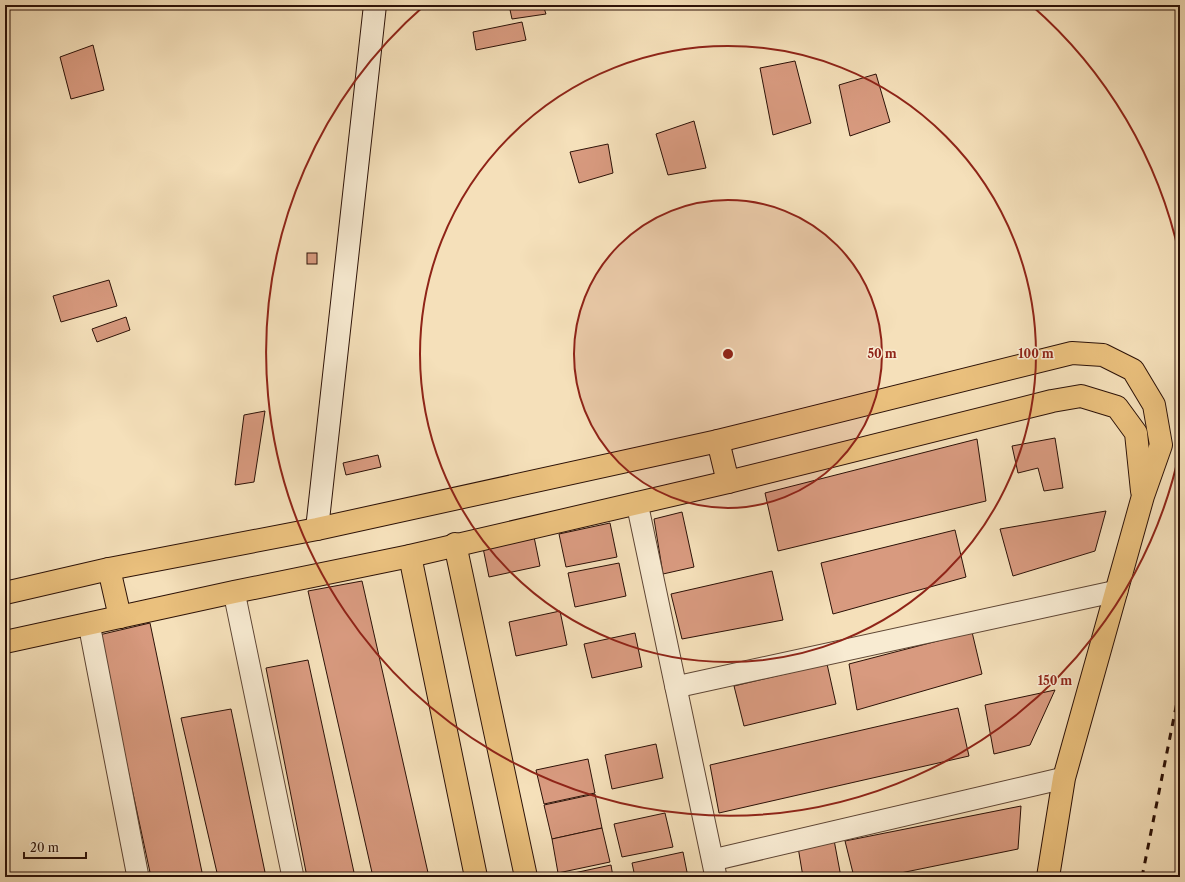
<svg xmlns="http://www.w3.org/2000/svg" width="1185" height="882" font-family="'Libre Caslon Text',serif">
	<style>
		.building { fill: #d89a7f; stroke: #2c1107 }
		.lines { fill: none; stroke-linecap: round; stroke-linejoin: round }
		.street-casing { stroke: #5e4534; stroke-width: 23 }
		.secondary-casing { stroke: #2c1107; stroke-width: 24 }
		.primary-casing { stroke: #2c1107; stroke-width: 24 }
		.street { stroke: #f8ebd2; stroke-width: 21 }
		.secondary { stroke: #f8ebd2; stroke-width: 22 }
		.primary { stroke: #eac07d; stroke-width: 22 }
		.rail { stroke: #2c1107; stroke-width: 3; stroke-dasharray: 7 7; stroke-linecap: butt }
		.ring { fill: none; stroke: #8f2418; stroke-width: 2 }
		.centre { fill: #8f2418; stroke: #f8ebd2; stroke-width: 2 }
		.ring-label { font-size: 12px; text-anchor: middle; font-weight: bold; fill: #8f2418; stroke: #f8ebd2; stroke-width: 3; stroke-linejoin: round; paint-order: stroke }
	</style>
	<rect width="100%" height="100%" fill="#f5e0ba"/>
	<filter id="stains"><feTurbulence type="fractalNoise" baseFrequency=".005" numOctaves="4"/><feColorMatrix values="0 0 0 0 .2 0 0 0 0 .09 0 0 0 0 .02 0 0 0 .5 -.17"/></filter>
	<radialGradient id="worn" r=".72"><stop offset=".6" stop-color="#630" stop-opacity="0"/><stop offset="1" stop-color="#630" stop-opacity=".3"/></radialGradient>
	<!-- building -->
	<g class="building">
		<path d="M509,5H543L546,14L512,19Z"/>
		<path d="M522,22L526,40L476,50L473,32Z"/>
		<path d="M93,45L104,90L71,99L60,57Z"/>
		<path d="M795,61L811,123L773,135L760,68Z"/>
		<path d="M876,74L890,122L850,136L839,85Z"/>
		<path d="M694,121L706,168L668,175L656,134Z"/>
		<path d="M608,144L613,173L579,183L570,152Z"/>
		<rect x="307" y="253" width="10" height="11"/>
		<path d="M109,280L117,306L61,322L53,296Z"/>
		<path d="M126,317L130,330L97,342L92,329Z"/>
		<path d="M265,411L254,482L235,485L244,415Z"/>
		<path d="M1055,438L1063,488L1044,491L1038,468L1018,473L1012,446Z"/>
		<path d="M977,439L986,501L778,551L765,493Z"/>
		<path d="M378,455L381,467L346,475L343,463Z"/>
		<path d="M1106,511L1095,551L1013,576L1000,529Z"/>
		<path d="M682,512L694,567L663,574L654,519Z"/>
		<path d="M610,523L617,557L566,567L559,534Z"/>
		<path d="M955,530L966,577L833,614L821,563Z"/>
		<path d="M533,532L540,566L489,577L482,543Z"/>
		<path d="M619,563L626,596L575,607L568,573Z"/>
		<path d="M772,571L783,620L682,639L671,594Z"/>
		<path d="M362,581L429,877H373L308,591Z"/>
		<path d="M560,611L567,645L516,656L509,622Z"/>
		<path d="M150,623L203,877H151L99,635Z"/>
		<path d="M972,632L982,674L857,710L849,664Z"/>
		<path d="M635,633L642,667L592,678L584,644Z"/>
		<path d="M308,660L355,877H307L266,668Z"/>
		<path d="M827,664L836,704L744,726L734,686Z"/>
		<path d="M1055,690L1030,745L994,754L985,705Z"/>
		<path d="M958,708L969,756L719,813L710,765Z"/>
		<path d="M231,709L266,877H218L181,718Z"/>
		<path d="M656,744L663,778L612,789L605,755Z"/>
		<path d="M588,759L595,793L544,804L536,770Z"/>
		<path d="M595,794L602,828L552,839L544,805Z"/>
		<path d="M1021,806L1018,849L881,877H854L845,841Z"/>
		<path d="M665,813L673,847L622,857L614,824Z"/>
		<path d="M602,828L610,862L558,873L552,839Z"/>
		<path d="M834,840L841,877H803L798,847Z"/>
		<path d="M683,852L688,877H635L632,863Z"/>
		<path d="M611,865L613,877H560V876Z"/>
	</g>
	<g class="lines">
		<!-- street casing -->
		<g class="street-casing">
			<g id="street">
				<path d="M637,503L716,877"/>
				<path d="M234,592L293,877"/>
				<path d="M89,624L138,877"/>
				<path d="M676,687L1117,591"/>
				<path d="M713,860L1064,778"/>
			</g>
		</g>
		<!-- secondary casing -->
		<g class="secondary-casing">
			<path id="secondary" d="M317,529L375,5"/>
		</g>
		<!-- primary casing -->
		<g class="primary-casing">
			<g id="primary">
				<path d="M718,441L728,482"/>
				<path d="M455,544L526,877"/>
				<path d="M410,556L476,877"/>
				<path d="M109,569L120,617"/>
				<path d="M5,593L109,569L317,529L718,441L1072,353L1103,355L1133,370L1154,405L1161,445L1143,496L1064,778L1048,877"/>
				<path d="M5,642L234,592L410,556L728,482L1052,401L1081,396L1117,407L1136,433L1142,491"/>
			</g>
		</g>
		<!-- street -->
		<use href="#street" class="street"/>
		<!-- secondary -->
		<use href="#secondary" class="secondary"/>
		<!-- primary -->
		<use href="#primary" class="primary"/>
		<!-- rail -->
		<path class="rail" d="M1142,877L1180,687"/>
	</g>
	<!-- distance rings -->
	<circle cx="728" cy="354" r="154" fill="#8f2418" fill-opacity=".12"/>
	<g class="ring">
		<circle cx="728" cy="354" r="154"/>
		<circle cx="728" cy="354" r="308"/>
		<path d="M1180 450A462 462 0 1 1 425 5M1031 5A462 462 0 0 1 1180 258"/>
	</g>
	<circle cx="728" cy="354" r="6" class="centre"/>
	<g class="ring-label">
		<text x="882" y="358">50 m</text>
		<text x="1036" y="358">100 m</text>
		<text x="1055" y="685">150 m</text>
	</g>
	<!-- margin -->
	<rect width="1185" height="882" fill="none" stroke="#f5e0ba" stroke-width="20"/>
	<rect x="6" y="6" width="1173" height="870" fill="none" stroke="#2c1107" stroke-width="2"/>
	<rect x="10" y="10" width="1165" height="862" fill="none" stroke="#2c1107"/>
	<!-- scale -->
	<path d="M24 852v6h62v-6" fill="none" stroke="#2c1107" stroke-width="2"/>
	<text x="30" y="852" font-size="12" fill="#2c1107" stroke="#f8ebd2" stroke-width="3" paint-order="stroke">20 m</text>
	<rect width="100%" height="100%" filter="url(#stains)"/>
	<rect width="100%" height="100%" fill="url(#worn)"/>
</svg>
